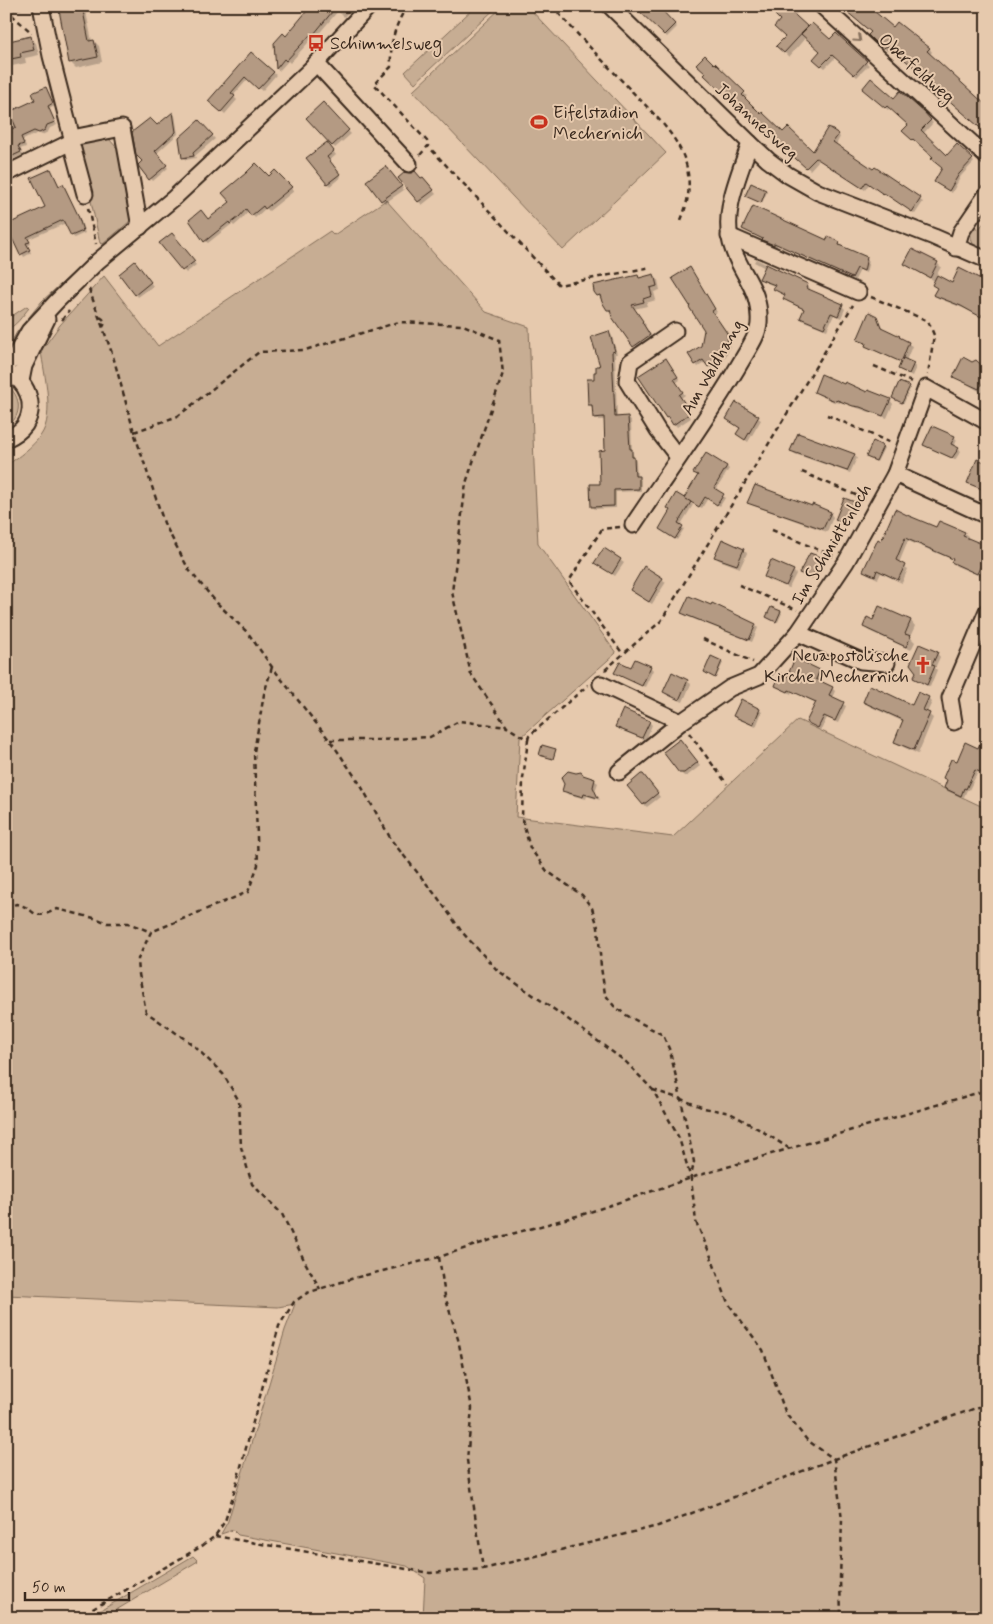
<svg xmlns="http://www.w3.org/2000/svg" width="993" height="1624" font-family="Mynerve,sans-serif">
	<style>
		.green { fill: #c7ad93; stroke: #816c58 }
		.shadow { fill: #0003 }
		.building { fill: #b49a83; stroke: #3b2a1e }
		.lines { fill: none; stroke-linecap: round; stroke-linejoin: round }
		.minor-casing { stroke: #3b2a1e; stroke-width: 19 }
		.path { stroke: #3b2a1e; stroke-width: 2.5; stroke-dasharray: 5 4; stroke-linecap: butt }
		.minor { stroke: #e6c9ad; stroke-width: 15 }
		.oneway { stroke: #88725e }
		.labels { text-anchor: middle; stroke-width: 4; stroke-linejoin: round; paint-order: stroke }
		.poi-label { font-size: 18px; fill: #3b2a1e; stroke: #e6c9ad; text-anchor: start }
		.street-label { font-size: 18px; fill: #3b2a1e; stroke: #e6c9ad }
	</style>
	<rect width="100%" height="100%" fill="#e6c9ad"/>
	<filter id="ink" filterUnits="userSpaceOnUse"><feTurbulence type="fractalNoise" baseFrequency=".02" numOctaves="2"/><feDisplacementMap in="SourceGraphic" scale="10" xChannelSelector="R" yChannelSelector="G"/><feConvolveMatrix kernelMatrix="1 2 1 2 8 2 1 2 1" color-interpolation-filters="sRGB"/></filter>
	<g filter="url(#ink)">
		<!-- green -->
		<g class="green">
			<path d="M476,6H498L415,83L405,72Z"/>
			<path d="M503,6H527L666,153L563,250L413,91Z"/>
			<path d="M109,139L124,156L131,218L129,222L103,244L100,243L79,145Z"/>
			<path d="M386,200L486,312L529,327L534,464L538,544L616,653L520,738L516,817L673,837L798,720L981,806L987,805V1618H423L425,1578L407,1566L238,1535L233,1530L221,1534L228,1521L285,1330L295,1304L278,1307L6,1295V466C18,457 33,447 41,435C55,415 44,374 41,351L60,325L104,276L158,346L330,231L334,235Z"/>
			<path d="M974,219L978,230L987,219V258C971,246 967,238 974,219Z"/>
			<path d="M91,257L11,353L6,351L17,332L42,301Z"/>
			<path d="M27,306L29,308C23,315 15,328 6,329V320Z"/>
			<path d="M6,385C22,395 23,417 6,427Z"/>
			<path d="M193,1556L198,1561L103,1618H88Z"/>
		</g>
		<!-- shadow -->
		<g class="shadow">
			<path d="M6,6H21L22,9L6,13Z"/>
			<path d="M171,6H188L182,9L181,8L175,10Z"/>
			<path d="M313,6H354L344,17L338,11L317,36L315,35L290,63L288,61L279,71L277,69L275,43L286,38Z"/>
			<path d="M634,6H656L677,27L667,37Z"/>
			<path d="M774,6H803L794,16L808,29L831,41L836,35L869,65L857,77L836,57L825,68L814,59L822,51L806,37L789,57L778,46L786,37L780,12Z"/>
			<path d="M841,6H871L869,9L893,29L929,48L932,52L929,55L985,106L987,104V134L923,76L920,71L891,48L887,51L870,35L872,33Z"/>
			<path d="M81,7L86,12L92,41H94L99,46L102,62L76,68L71,63Z"/>
			<path d="M30,38L36,43L39,55L25,58L26,63L12,66L10,64H6V59Z"/>
			<path d="M251,54L276,75L262,91L248,79L233,96L237,100L225,114L210,101Z"/>
			<path d="M715,65L747,96L744,99L761,115L783,134L813,153L838,135L840,137L836,145L874,171L875,168L923,202L915,214L887,194L886,196L869,184L865,190L819,160L810,170L769,132L767,134L706,75Z"/>
			<path d="M46,88L55,106L49,109L57,125L50,128L48,132L42,135L38,133L23,140L26,147L20,149L23,155L6,162V105L12,103L16,110L36,101Z"/>
			<path d="M864,89L894,100L928,118L933,123L923,134L947,157L957,146L974,162L961,176L952,193L935,182L943,168L934,157L916,140L915,142L904,131L909,125L890,107L888,110Z"/>
			<path d="M322,104L351,134L335,148L308,118Z"/>
			<path d="M172,113L175,115L178,134L156,154L168,168L153,181L140,166L157,127Z"/>
			<path d="M199,121L215,139L195,156L196,158L186,160L184,158Z"/>
			<path d="M330,147L336,155L329,161L341,177L330,186L308,159Z"/>
			<path d="M51,170L60,187L63,185L65,188L80,219L85,233L74,238L66,223L29,239L31,244L28,246L31,253L24,257L14,239L9,241L7,238L46,208Z"/>
			<path d="M389,171L404,190L385,203L382,200Z"/>
			<path d="M275,172L294,191L269,211L266,208L255,218L249,211L242,219L234,226L232,224L208,243L205,241L209,221Z"/>
			<path d="M399,179L426,182L436,194L422,205Z"/>
			<path d="M766,191L767,192L762,203L748,197Z"/>
			<path d="M744,229L839,243L842,246V247L866,258L869,261L866,273L860,270L855,280L777,245V247L767,243L764,240Z"/>
			<path d="M174,237L196,265L186,273L161,243Z"/>
			<path d="M912,251L937,263L941,267L936,276L987,300V316L985,315L983,318L965,309L938,298L935,295L938,289L933,285L935,281L909,267L906,264Z"/>
			<path d="M756,259L807,285L810,288L809,291L842,306L845,309L841,318L834,315L827,330L804,321L801,318L805,310L788,302L785,299L786,296L778,292L775,289L776,287L763,281L761,278L765,268L756,263L754,262Z"/>
			<path d="M138,266L153,286L138,297L136,294Z"/>
			<path d="M692,271L717,312L714,314L730,337V347L726,356L717,362L719,364L712,369L706,362L698,367L696,364L702,347L705,330Z"/>
			<path d="M654,275L658,280L660,290L654,292L656,300L646,303L647,306L634,309L646,325L645,326L654,340L639,350L598,295Z"/>
			<path d="M876,317L879,320L883,329L912,346L906,361L916,367L912,376L900,369L902,363L869,348L867,345L859,340Z"/>
			<path d="M609,333L612,336L617,354H615L617,418L628,417L631,420L632,452L636,461L637,477L641,480V491L616,492V508L595,509L592,506L601,485L607,452L606,420H597L594,417L592,407L590,405L596,380L601,367Z"/>
			<path d="M977,361L987,371V396L954,376L972,363Z"/>
			<path d="M668,362L680,380L676,383L685,395L681,398L688,409L686,410L691,418L677,427L671,420L670,421L667,418L640,377Z"/>
			<path d="M909,388L910,389L904,403L894,399Z"/>
			<path d="M815,392L868,393L890,400L893,404L887,418L840,402V403L834,402L819,395Z"/>
			<path d="M737,404L761,420L748,442L737,434L741,429L727,419Z"/>
			<path d="M954,437L957,440L954,447L961,451L955,460L927,447L925,444Z"/>
			<path d="M883,447L884,448L877,462L868,458Z"/>
			<path d="M792,451L854,455L857,458L850,473L795,454Z"/>
			<path d="M987,465V492L971,485L968,482Z"/>
			<path d="M727,467L729,469L716,490L725,498L720,506L708,498L702,508L689,501L699,476L695,473Z"/>
			<path d="M749,502L830,513L833,517L827,532L752,505Z"/>
			<path d="M690,503L693,505L680,526L684,529L677,540L660,529Z"/>
			<path d="M854,503L855,504L846,525L837,521Z"/>
			<path d="M937,529L964,533L968,536L967,539L987,547V563L981,576L956,566L953,562L954,560L908,541L899,563L908,569L902,583L881,573L878,579L868,574L865,571L882,542Z"/>
			<path d="M743,550L747,553L740,568L719,560L716,557Z"/>
			<path d="M820,559L821,560L813,578L802,573Z"/>
			<path d="M620,560L624,563L615,576L596,563Z"/>
			<path d="M644,568L666,582L652,604L634,593Z"/>
			<path d="M793,571L796,574L789,588L768,580L765,577Z"/>
			<path d="M880,607L911,621L915,626L910,637L915,642L911,650L869,631L864,627L874,621Z"/>
			<path d="M780,612L782,613L778,622L769,618Z"/>
			<path d="M683,613L755,625L758,628L752,642L686,616Z"/>
			<path d="M937,653L940,657L935,668L937,670L930,687L918,681L914,678Z"/>
			<path d="M721,662L723,663L716,678L705,672Z"/>
			<path d="M650,667L653,670L645,687L618,675L616,673L632,669Z"/>
			<path d="M819,671L822,674L818,682L832,688L835,691L832,698L846,706L838,723L827,718L821,730L808,722L816,703L792,691L791,694L776,685L787,678Z"/>
			<path d="M687,681L691,684L683,702L667,695L664,692Z"/>
			<path d="M928,698L932,702L927,713L933,718L918,754L899,745L895,741L904,722L869,706L864,702L913,706Z"/>
			<path d="M759,710L762,712L756,727L738,719L735,716Z"/>
			<path d="M649,722L652,725L646,740L620,730L617,727Z"/>
			<path d="M987,731V766L983,774L978,772L969,790H967L964,797L948,790L946,787L947,780L944,778L958,763L979,749Z"/>
			<path d="M683,744L700,766L687,776H684L680,772Z"/>
			<path d="M584,777L594,780L598,783L595,791L600,800L587,796L586,799L567,794L564,790Z"/>
			<path d="M646,778L660,797L647,807L643,804Z"/>
		</g>
		<!-- building -->
		<g class="building">
			<path d="M78,6H82L89,41L94,40L98,57L69,63L59,10Z"/>
			<path d="M311,6H337L314,34L312,33L286,61L284,59L276,69L274,43L283,33L286,36Z"/>
			<path d="M634,6H658L675,24L664,35Z"/>
			<path d="M783,6H785L808,27L784,53L776,46L785,37L774,27L780,20L775,15Z"/>
			<path d="M840,6H868L893,27L897,22L930,48L927,51L987,106V134L918,73L919,71L887,46L882,49L868,35L871,32Z"/>
			<path d="M812,23L830,39L836,33L867,61L854,75L832,55L821,66L813,59L820,51L801,34Z"/>
			<path d="M31,36L34,50L20,53L21,57L6,60V46L10,45L9,41Z"/>
			<path d="M251,52L274,72L258,89L245,77L231,93L235,96L221,112L208,101Z"/>
			<path d="M705,55L714,64L715,63L745,92L742,95L761,114L762,112L783,132L788,127L813,151L828,127L839,134L833,142L873,169L875,167L921,198L912,212L884,193L883,194L866,182L862,188L816,158L806,168L765,131L764,132L704,75L706,73L696,64Z"/>
			<path d="M871,78L894,98L900,91L925,113L931,120L921,130L947,155L957,144L973,159L959,174L949,191L934,182L942,168L931,159L933,157L913,139L912,140L902,131L908,125L887,106L885,108L862,89Z"/>
			<path d="M46,87L53,103L48,106L55,122L47,125L45,130L39,133L34,131L21,137L24,144L18,146L21,152L6,159V136L12,133L10,130L16,127L9,112L35,100L32,93Z"/>
			<path d="M323,102L349,130L332,146L306,118Z"/>
			<path d="M173,112L176,132L155,151L167,165L149,180L139,167L138,165L142,161L136,155L132,132L150,118L157,125Z"/>
			<path d="M199,120L213,135L193,153L194,156L182,158L179,138Z"/>
			<path d="M327,142L334,151L327,157L340,174L327,184L306,158Z"/>
			<path d="M256,163L269,176L275,170L292,187L265,209L263,206L251,216L246,209L239,217L230,224L229,222L204,242L189,220L201,210L208,219L230,202L222,193L246,173Z"/>
			<path d="M386,166L402,186L381,201L366,181Z"/>
			<path d="M51,169L59,186L63,184L78,215L83,231L71,236L63,220L27,237L30,242L26,243L30,250L20,255L11,236L6,239V225L45,207L31,178Z"/>
			<path d="M415,171L421,178L423,177L434,190L418,202L398,178L405,172L411,173Z"/>
			<path d="M751,183L766,190L761,203L745,196Z"/>
			<path d="M753,206L827,240L828,236L840,242L839,245L867,257L864,271L857,268L852,278L774,243V245L762,240L763,239L742,229Z"/>
			<path d="M172,233L195,261L182,271L159,243Z"/>
			<path d="M912,249L938,262L930,278L904,264Z"/>
			<path d="M135,261L151,282L135,295L119,274Z"/>
			<path d="M766,264L808,284L806,288L843,304L838,316L831,313L824,328L800,318L804,309L783,299L785,295L773,289L775,285L759,279Z"/>
			<path d="M690,267L715,309L712,311L727,333L728,344L723,353L715,359L717,361L708,367L703,360L695,365L688,354L701,346L704,330L689,307L690,306L672,278Z"/>
			<path d="M959,268L987,282V316L982,314L981,317L961,306L933,295L937,288L932,285L937,275L952,283Z"/>
			<path d="M654,274L657,286L650,288L652,296L643,299L644,302L632,305L643,321L642,322L650,335L633,347L612,317L610,310H607L602,302L600,295L597,296L594,292L593,285L638,275L639,278Z"/>
			<path d="M869,312L877,316L881,327L900,336L899,337L909,342L902,360L903,358L914,363L909,374L898,369L901,362L865,346L866,343L857,340Z"/>
			<path d="M609,331L615,351L612,352L615,417L628,416L630,449H632V457H634L635,476H639V489L614,490V506L591,507L590,484H600L599,451L605,450L604,417L593,418L592,405H588L587,379H594V372H596V366H600L591,337Z"/>
			<path d="M963,357L972,362L976,360L987,370V384L983,382L979,389L953,377Z"/>
			<path d="M666,358L678,377L674,379L683,392L679,395L686,405L684,407L689,414L673,425L668,417L666,418L638,376Z"/>
			<path d="M821,374L844,384L845,382L867,392L868,390L891,399L883,416L860,407L853,406L837,400L836,401L830,399L814,392Z"/>
			<path d="M899,382L910,386L902,403L892,398Z"/>
			<path d="M736,402L759,416L745,440L736,434L740,428L726,419Z"/>
			<path d="M932,426L955,436L951,444L959,448L952,458L923,445Z"/>
			<path d="M798,433L855,454L847,471L790,451Z"/>
			<path d="M873,441L883,446L876,461L866,457Z"/>
			<path d="M706,453L727,466L714,488L724,494L717,505L705,497L699,507L684,498L698,475L693,473Z"/>
			<path d="M977,459L987,463V491L967,483Z"/>
			<path d="M755,485L812,506V504L831,512L823,529L747,503Z"/>
			<path d="M676,493L691,502L678,523L683,526L675,539L659,529L670,510L667,508Z"/>
			<path d="M844,498L855,502L845,524L835,520Z"/>
			<path d="M895,509L907,515L936,527L939,521L965,532L963,536L987,546V552L977,574L951,562L953,559L905,538L896,560L905,565L898,580L877,570L875,576L863,571L878,539L881,541Z"/>
			<path d="M722,539L744,549L737,565L714,557Z"/>
			<path d="M604,548L621,559L612,574L594,563Z"/>
			<path d="M810,553L821,557L812,578L799,573Z"/>
			<path d="M771,560L794,570L786,586L764,577Z"/>
			<path d="M644,566L663,578L649,602L630,590Z"/>
			<path d="M689,596L711,605L712,603L756,624L749,640L681,613Z"/>
			<path d="M879,606L911,620L905,634L911,636L906,647L863,627L867,617L873,620Z"/>
			<path d="M771,607L781,611L776,622L766,617Z"/>
			<path d="M919,644L938,652L932,665L935,666L927,685L913,678L916,672L910,664Z"/>
			<path d="M711,656L722,661L715,678L704,672Z"/>
			<path d="M795,658L820,670L816,679L833,687L829,695L844,702L835,721L824,716L818,728L806,722L816,702L789,690L788,692L775,686L780,673L787,677Z"/>
			<path d="M635,659L651,666L642,686L614,673L620,662L631,667Z"/>
			<path d="M672,672L688,680L679,700L663,692Z"/>
			<path d="M870,685L912,705L918,692L929,697L923,710L930,713L914,750L894,742L903,720L863,702Z"/>
			<path d="M741,699L760,709L753,725L733,716Z"/>
			<path d="M623,709L650,721L642,738L615,727Z"/>
			<path d="M987,728V758L980,772L975,770L966,789L964,788L961,796L944,788L947,780L943,778L951,759L957,761L965,742L978,748Z"/>
			<path d="M680,739L698,762L684,773H679L663,752Z"/>
			<path d="M542,745L556,749L553,759L539,755Z"/>
			<path d="M568,771L576,773L581,772L583,775L595,779L593,787L598,798L584,794L583,797L562,791L564,784L561,778Z"/>
			<path d="M641,774H643L658,793L643,805L627,786Z"/>
		</g>
		<g class="lines">
			<!-- minor casing -->
			<g class="minor-casing">
				<g id="minor">
					<path d="M41,6L51,56L72,138L71,142L85,194"/>
					<path d="M610,6L750,143L768,160L788,175L818,192L934,237L987,260"/>
					<path d="M822,6L987,157"/>
					<path d="M316,63L409,164"/>
					<path d="M72,138L122,128L140,227"/>
					<path d="M6,174L71,142"/>
					<path d="M729,236L858,292"/>
					<path d="M956,248L961,232L987,194"/>
					<path d="M675,331L630,362L627,381L658,431L678,457"/>
					<path d="M6,366L13,360L29,331L56,302L98,261L174,198L255,122L310,70L369,6"/>
					<path d="M6,372C27,380 37,405 25,425C20,432 13,436 6,439"/>
					<path d="M21,381L24,366L47,319"/>
					<path d="M895,474L987,516"/>
					<path d="M633,525C669,471 709,417 742,360C747,351 759,334 759,323C761,290 742,276 733,249C720,214 739,176 750,143"/>
					<path d="M798,633L861,661L887,663"/>
					<path d="M601,684L681,722"/>
					<path d="M954,722L950,698L987,611"/>
					<path d="M619,772L681,722L730,688L759,676L798,633L846,562L895,474L926,388L987,422"/>
				</g>
			</g>
			<!-- path -->
			<g class="path">
				<path d="M9,6L13,16L32,33"/>
				<path d="M407,6C394,27 390,43 391,67L374,84L427,141L428,146"/>
				<path d="M552,6C576,33 601,59 626,85C647,108 677,132 686,164C691,183 689,201 681,220"/>
				<path d="M6,63L9,66"/>
				<path d="M420,155L428,146L559,285L651,267"/>
				<path d="M88,208L96,244"/>
				<path d="M89,289L113,356L134,432L164,523L189,570L217,603L248,633L272,667L334,746L360,784L392,841L438,898L462,932L497,970L565,1017L626,1062L653,1090L679,1138L691,1179L696,1222L710,1254L728,1303L763,1350L786,1414L807,1440L834,1459L842,1519L840,1579L841,1618"/>
				<path d="M871,297L928,321L934,335L928,375"/>
				<path d="M100,317L103,319L105,323L103,327"/>
				<path d="M62,320L69,311"/>
				<path d="M874,366L914,383"/>
				<path d="M827,415L891,443"/>
				<path d="M134,432L178,416L259,352L305,350L399,322L463,325L499,340L503,373L466,483L452,592L471,674L507,727L528,740L523,779L522,819L530,848L547,871L582,895L592,908L598,927L601,967L605,994L614,1006L626,1015L663,1035L670,1051L681,1099L704,1108L730,1113L762,1131L790,1149"/>
				<path d="M802,472L865,499"/>
				<path d="M620,527L602,529L569,581L623,654"/>
				<path d="M772,530L833,556"/>
				<path d="M739,585L797,610"/>
				<path d="M703,639L753,662"/>
				<path d="M272,667L264,694L254,752L258,865L248,892L151,932L138,959L139,974L146,1012L192,1044L223,1074L239,1101L241,1147L252,1184L282,1214L305,1262L320,1289"/>
				<path d="M605,670L661,621L853,305"/>
				<path d="M689,733L727,784"/>
				<path d="M330,740H379L430,737L459,721L507,727"/>
				<path d="M528,740L529,736L588,685"/>
				<path d="M6,909L16,904C38,908 29,923 57,909L98,919L107,923H128L151,932"/>
				<path d="M653,1090L681,1099L694,1162L691,1177"/>
				<path d="M439,1257L445,1296L458,1339L472,1408L467,1460L483,1569"/>
				<path d="M215,1536L430,1573L483,1569L658,1526L834,1459L987,1404"/>
				<path d="M77,1618L202,1546L215,1536L225,1521L233,1496L279,1326L294,1302L307,1293L354,1278L439,1257L497,1238L584,1214L697,1176L987,1090"/>
			</g>
			<!-- minor -->
			<use href="#minor" class="minor"/>
		</g>
		<!-- one-way arrows -->
		<defs><path id="oneway-chevron" d="M-2-3.5L2.5 0L-2 3.5" fill="none" stroke-width="1.6" stroke-linecap="round" stroke-linejoin="round" transform="scale(1.25)"/></defs>
		<use class="oneway" href="#oneway-chevron" transform="translate(858 39) rotate(42)"/>
	</g>
	<!-- icons -->
	<defs>
		<g id="bus-bare" transform="scale(1.35)"><path d="M-5-6H5V4H4V6H2V4H-2V6H-4V4H-5ZM-3.5-4V0h7V-4ZM-3.5 1.2v1.5H-2V1.2ZM2 1.2v1.5H3.5V1.2Z" fill="#c8321e" stroke="#e6c9ad" stroke-width="2.5" paint-order="stroke"/></g>
		<g id="stadium-bare" transform="scale(1.35)"><path d="M0-5a6.5 5 0 1 0 0 10a6.5 5 0 1 0 0-10ZM-3.5-1.8h7v3.6h-7Z" fill="#c8321e" stroke="#e6c9ad" stroke-width="2.5" paint-order="stroke"/></g>
		<g id="church-bare" transform="scale(1.35)"><path d="M-1.2-6h2.4v3.5h3.3v2.4h-3.3V6h-2.4V-.1h-3.3v-2.4h3.3Z" fill="#c8321e" stroke="#e6c9ad" stroke-width="2.5" paint-order="stroke"/></g>
	</defs>
	<g fill-rule="evenodd">
		<use href="#bus-bare" x="316" y="43"/>
		<use href="#stadium-bare" x="539" y="122"/>
		<use href="#church-bare" x="923" y="665"/>
	</g>
	<g class="labels">
		<!-- poi labels -->
		<g class="poi-label">
			<text x="330" y="49">Schimmelsweg</text>
			<text x="553" y="118">Eifelstadion<tspan x="553" dy="21">Mechernich</tspan></text>
			<text x="909" y="661" text-anchor="end">Neuapostolische<tspan x="909" dy="21">Kirche Mechernich</tspan></text>
		</g>
		<!-- street labels -->
		<g class="street-label">
			<text transform="translate(917 68) rotate(42)" y="6">Oberfeldweg</text>
			<text transform="translate(757 121) rotate(42)" y="6">Johannesweg</text>
			<text transform="translate(712 367) rotate(-60)" y="6">Am Waldhang</text>
			<text transform="translate(831 544) rotate(-59)" y="6">Im Schmidtenloch</text>
		</g>
	</g>
	<!-- margin -->
	<rect width="993" height="1624" fill="none" stroke="#e6c9ad" stroke-width="25"/>
	<rect x="12" y="12" width="968" height="1599" fill="none" stroke="#3b2a1e" stroke-width="2" filter="url(#ink)"/>
	<!-- scale -->
	<path d="M25 1592v8h104v-8" fill="none" stroke="#3b2a1e" stroke-width="2.5"/>
	<text x="32" y="1592" font-size="15" fill="#3b2a1e" stroke="#e6c9ad" stroke-width="4" paint-order="stroke">50 m</text>
</svg>
